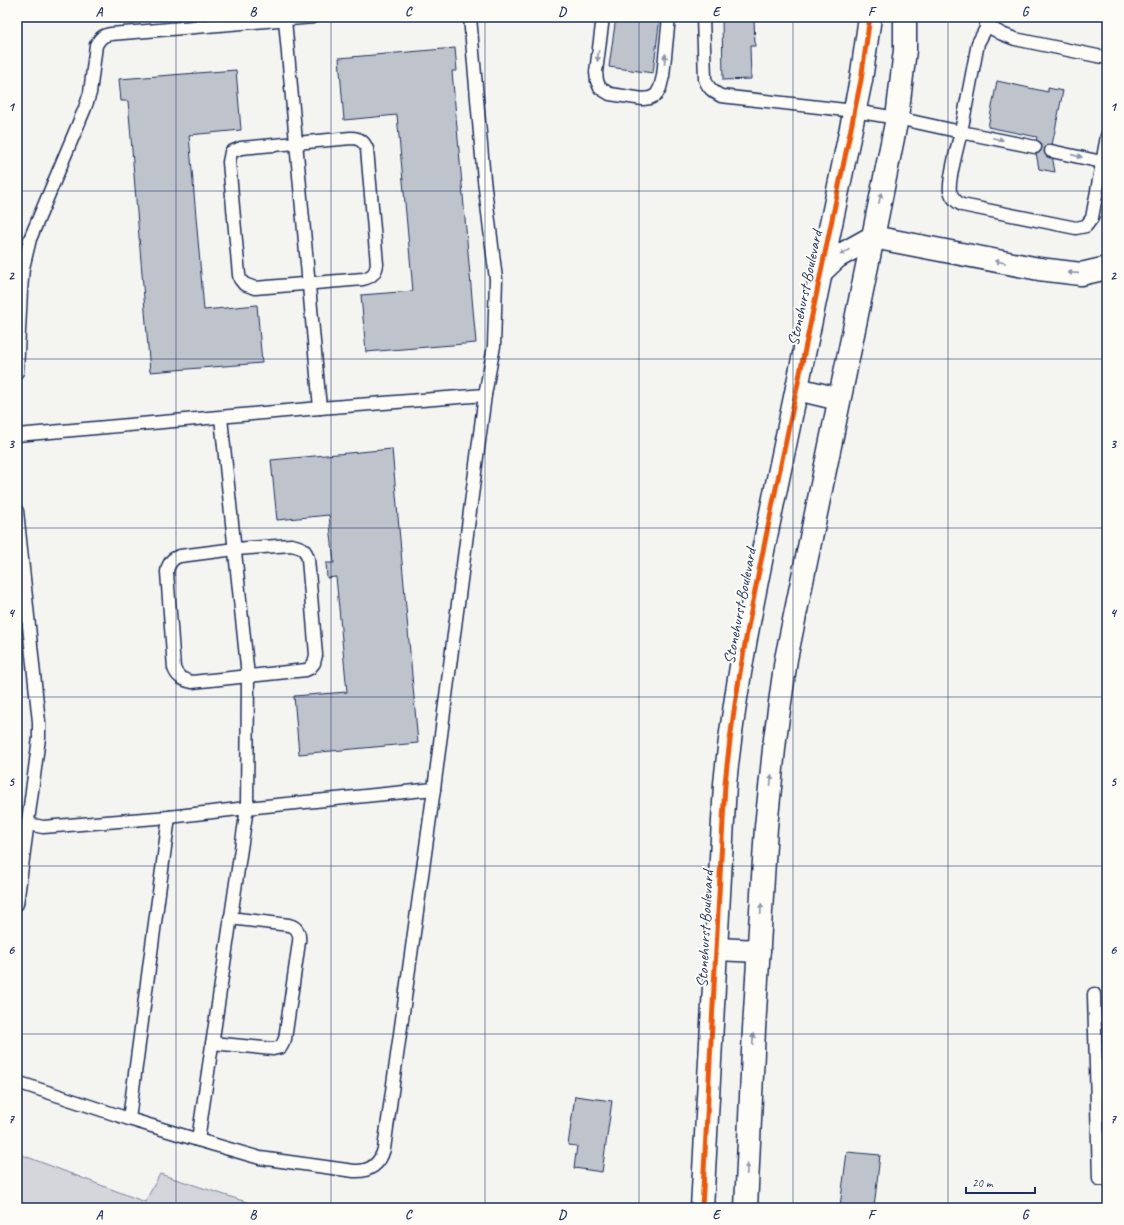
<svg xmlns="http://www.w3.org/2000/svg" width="1124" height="1225" font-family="Caveat,sans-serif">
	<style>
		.green { fill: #d4d6db; stroke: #78829c }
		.building { fill: #bfc3cc; stroke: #1b2f5e }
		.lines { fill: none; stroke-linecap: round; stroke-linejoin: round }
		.service-casing { stroke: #1b2f5e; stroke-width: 15 }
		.minor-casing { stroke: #1b2f5e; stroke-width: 25 }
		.primary-casing { stroke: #1b2f5e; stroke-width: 25 }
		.trunk-casing { stroke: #1b2f5e; stroke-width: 25 }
		.service { stroke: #fdfcf7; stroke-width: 12 }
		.minor { stroke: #fdfcf7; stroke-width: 22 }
		.primary { stroke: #fdfcf7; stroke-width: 22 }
		.trunk { stroke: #fdfcf7; stroke-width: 22 }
		.cycleway-casing { stroke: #fdfcf7; stroke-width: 8 }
		.cycleway { stroke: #e8590c; stroke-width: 5 }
		.oneway { fill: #8c96aa }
		.grid { fill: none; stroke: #1b2f5e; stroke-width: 1; stroke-opacity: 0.55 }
		.labels { text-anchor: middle; stroke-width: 4; stroke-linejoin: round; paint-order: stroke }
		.street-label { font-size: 16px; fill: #1b2f5e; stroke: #fdfcf7 }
		.neatline { fill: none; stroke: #1b2f5e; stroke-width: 1.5 }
		.grid-label { font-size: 13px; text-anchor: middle; font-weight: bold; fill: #1b2f5e }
	</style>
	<rect width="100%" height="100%" fill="#f4f4f1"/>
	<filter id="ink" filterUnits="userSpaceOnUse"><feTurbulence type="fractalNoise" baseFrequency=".025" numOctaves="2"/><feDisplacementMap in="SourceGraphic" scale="8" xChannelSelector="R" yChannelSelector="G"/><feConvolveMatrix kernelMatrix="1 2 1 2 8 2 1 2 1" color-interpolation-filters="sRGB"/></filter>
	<g filter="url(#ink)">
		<!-- green -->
		<path class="green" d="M17,1153L145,1202L160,1174L265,1208H17Z"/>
		<!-- building -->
		<g class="building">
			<path d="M616,17H660L653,73L609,67Z"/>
			<path d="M722,17H754L755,46H750L751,79L723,80Z"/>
			<path d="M455,48L457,71H452L476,343L366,352L361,295L413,291L397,115L344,120L339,58Z"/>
			<path d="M236,70L241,130L189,135L204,310L257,305L262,363L150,372L128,101H121L119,79Z"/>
			<path d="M997,81L1048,92V88L1063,91L1051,150L1055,172L1039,169L1035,147L1037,137L988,127Z"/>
			<path d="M392,449L418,743L299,754L294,696L347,692L336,577L327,578L326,563H334L329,515L277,520L271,460Z"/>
			<path d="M575,1096L612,1101L602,1172L574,1168L577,1146L568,1145Z"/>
			<path d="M847,1152L880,1155L874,1208L840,1206Z"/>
		</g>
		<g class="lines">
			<!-- service casing -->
			<g class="service-casing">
				<g id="service">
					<path d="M603,17L596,72L597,81L600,88L610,94L643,99L650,98L656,95L660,88L663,76L669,17"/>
					<path d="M703,17L705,79C708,88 713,92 721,96L854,111L897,118L961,132L978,43L992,17"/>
					<path d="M986,25L1002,34L1015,39L1107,58"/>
					<path d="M351,138C359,138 364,141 367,149L377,264C376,273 372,277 363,279L255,288L244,284L240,279L239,275L229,162L231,152L241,148Z"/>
					<path d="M1035,147L961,132C958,144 948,181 950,191C952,198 956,202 962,205L1076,228L1086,226L1092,218L1107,136"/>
					<path d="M1051,151L1102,162"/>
					<path d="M17,372L21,290L23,268L30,239L85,108L90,93L96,45C100,38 103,35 111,34L313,17"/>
					<path d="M320,408L485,395"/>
					<path d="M221,418L248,676L247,808L434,789L485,395L494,346L496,279L484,180L470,17"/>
					<path d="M17,435L320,408L285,20L286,17"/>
					<path d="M17,511L39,722V738L17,904"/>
					<path d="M291,545C301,547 306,549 308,559L316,655L314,663L310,668L306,670L192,682C183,680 177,677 174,668L167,572C168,564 172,558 180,556L235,549Z"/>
					<path d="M28,824L43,827L169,817L247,808L198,1140"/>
					<path d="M1094,994L1099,1179H1107"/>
					<path d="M212,1043L273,1049L281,1047L285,1039L299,942C300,934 298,927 289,925L230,918"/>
					<path d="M17,1082L129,1119L198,1140L260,1158L354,1171C370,1172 380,1164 384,1149L434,789"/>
					<path d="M129,1119L169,817"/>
				</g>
			</g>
			<!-- minor casing -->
			<g class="minor-casing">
				<g id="minor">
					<path d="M821,272L837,257L873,237"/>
					<path d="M797,389L839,399"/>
					<path d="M716,949L759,951"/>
					<path d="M702,1208L725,784C736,672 761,561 784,450C810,327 835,203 861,80L870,17"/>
					<path d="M746,1208L754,1029L766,827L775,739L786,659L873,237"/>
				</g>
			</g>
			<!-- primary casing -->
			<g class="primary-casing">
				<path id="primary" d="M873,237L897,118L905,50V17"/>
			</g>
			<!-- trunk casing -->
			<g class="trunk-casing">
				<path id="trunk" d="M873,237L1039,269L1081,274L1107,268"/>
			</g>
			<!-- service -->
			<use href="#service" class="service"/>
			<!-- minor -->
			<use href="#minor" class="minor"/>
			<!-- primary -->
			<use href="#primary" class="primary"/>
			<!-- trunk -->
			<use href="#trunk" class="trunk"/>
			<!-- cycleway casing -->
			<g class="cycleway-casing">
				<path id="cycleway" d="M702,1208L725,784C736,672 761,561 784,450C810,327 835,203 861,80L870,17"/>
			</g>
			<!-- cycleway -->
			<use href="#cycleway" class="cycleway"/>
		</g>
		<!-- one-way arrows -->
		<defs><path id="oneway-solid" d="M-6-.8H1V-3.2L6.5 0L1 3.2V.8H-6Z"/></defs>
		<g class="oneway">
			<use href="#oneway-solid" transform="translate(598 56) rotate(97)"/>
			<use href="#oneway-solid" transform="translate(665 59) rotate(-84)"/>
			<use href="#oneway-solid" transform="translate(998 139) rotate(12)"/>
			<use href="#oneway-solid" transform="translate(1077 156) rotate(13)"/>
			<use href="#oneway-solid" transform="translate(880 198) rotate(-78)"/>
			<use href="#oneway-solid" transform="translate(845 252) rotate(149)"/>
			<use href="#oneway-solid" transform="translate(1000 262) rotate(-169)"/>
			<use href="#oneway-solid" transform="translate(1073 273) rotate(-176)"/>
			<use href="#oneway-solid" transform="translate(771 780) rotate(-85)"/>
			<use href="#oneway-solid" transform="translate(761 909) rotate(-86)"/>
			<use href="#oneway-solid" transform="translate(753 1039) rotate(-87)"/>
			<use href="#oneway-solid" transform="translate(747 1169) rotate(-87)"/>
		</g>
	</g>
	<!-- grid -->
	<path class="grid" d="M176,17V1208M331,17V1208M485,17V1208M639,17V1208M793,17V1208M948,17V1208M17,191H1107M17,359H1107M17,528H1107M17,697H1107M17,866H1107M17,1034H1107"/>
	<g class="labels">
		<!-- street labels -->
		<g class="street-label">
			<text transform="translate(804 288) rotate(-78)" y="6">Stonehurst Boulevard</text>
			<text transform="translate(739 606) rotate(-79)" y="6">Stonehurst Boulevard</text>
			<text transform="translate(704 929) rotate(-87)" y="6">Stonehurst Boulevard</text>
		</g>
	</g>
	<!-- margin -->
	<rect width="1124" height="1225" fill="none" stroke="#fdfcf7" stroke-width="44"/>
	<!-- scale -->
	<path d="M966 1187v6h69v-6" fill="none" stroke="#1b2f5e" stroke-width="2"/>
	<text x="972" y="1187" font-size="12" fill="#1b2f5e" stroke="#fdfcf7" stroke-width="3" paint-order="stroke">20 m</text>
	<rect x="22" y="22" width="1080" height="1181" class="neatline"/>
	<g class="grid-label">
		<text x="99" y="16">A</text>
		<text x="253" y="16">B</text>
		<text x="408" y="16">C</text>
		<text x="562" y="16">D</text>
		<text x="716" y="16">E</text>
		<text x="871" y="16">F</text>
		<text x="1025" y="16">G</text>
		<text x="11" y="111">1</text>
		<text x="1113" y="111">1</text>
		<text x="11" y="280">2</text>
		<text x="1113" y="280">2</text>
		<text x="11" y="448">3</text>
		<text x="1113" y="448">3</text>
		<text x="11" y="617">4</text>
		<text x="1113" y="617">4</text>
		<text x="11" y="786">5</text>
		<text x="1113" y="786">5</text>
		<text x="11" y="954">6</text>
		<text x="1113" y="954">6</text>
		<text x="11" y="1123">7</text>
		<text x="1113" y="1123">7</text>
		<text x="99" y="1219">A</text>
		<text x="253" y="1219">B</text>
		<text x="408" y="1219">C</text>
		<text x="562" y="1219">D</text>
		<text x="716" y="1219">E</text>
		<text x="871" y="1219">F</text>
		<text x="1025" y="1219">G</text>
	</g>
</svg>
